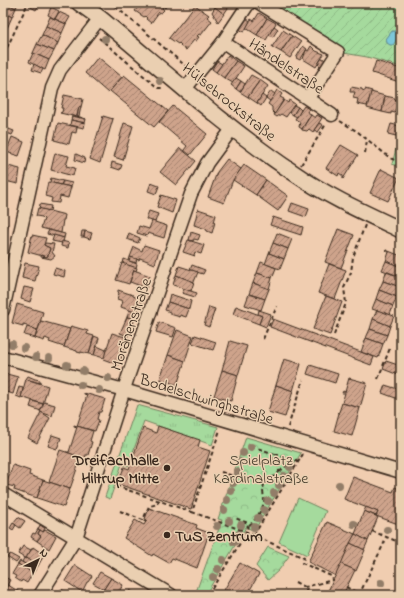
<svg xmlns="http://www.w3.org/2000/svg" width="404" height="598" font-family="'Indie Flower',sans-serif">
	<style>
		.grass { fill: url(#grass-tufts); stroke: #70825e }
		.forest { fill: url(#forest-firs); stroke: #70825e }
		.park { fill: url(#park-crowns); stroke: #70825e }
		.garden { fill: url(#garden-furrows); stroke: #70825e }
		.pitch { fill: #a5da9d; stroke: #70825e }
		.water { fill: url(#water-ripples); stroke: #61888e }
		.building { fill: url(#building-hatch); stroke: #3b2a1e }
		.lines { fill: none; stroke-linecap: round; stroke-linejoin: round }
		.minor-casing { stroke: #3b2a1e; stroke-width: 15 }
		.tertiary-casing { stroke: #3b2a1e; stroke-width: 18 }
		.path { stroke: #3b2a1e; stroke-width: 2; stroke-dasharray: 4 3; stroke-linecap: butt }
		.minor { stroke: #eacfb1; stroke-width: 12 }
		.tertiary { stroke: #eacfb1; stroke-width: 15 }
		.tree { fill: #927d67 }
		.poi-dot { fill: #3b2a1e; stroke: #eacfb1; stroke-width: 1.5 }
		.labels { text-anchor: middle; stroke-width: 3; stroke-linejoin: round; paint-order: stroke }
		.street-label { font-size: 16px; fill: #3b2a1e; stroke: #eacfb1 }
		.poi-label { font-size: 16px; font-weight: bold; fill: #3b2a1e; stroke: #eacfb1; text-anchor: end }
		.park-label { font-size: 16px; fill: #463c2b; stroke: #eacfb1 }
	</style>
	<defs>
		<pattern id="grass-tufts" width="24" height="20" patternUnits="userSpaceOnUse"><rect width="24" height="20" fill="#a5da9d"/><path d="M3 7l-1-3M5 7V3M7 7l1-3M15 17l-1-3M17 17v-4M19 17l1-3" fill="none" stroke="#8fbb87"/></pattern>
		<pattern id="forest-firs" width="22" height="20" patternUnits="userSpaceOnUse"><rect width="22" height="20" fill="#a5da9d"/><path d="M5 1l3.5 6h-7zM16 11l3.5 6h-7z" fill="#8fbb87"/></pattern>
		<pattern id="park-crowns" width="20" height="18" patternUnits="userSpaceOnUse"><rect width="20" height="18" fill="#a5da9d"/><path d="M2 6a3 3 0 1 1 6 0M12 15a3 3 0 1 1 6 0" fill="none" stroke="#8fbb87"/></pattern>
		<pattern id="garden-furrows" width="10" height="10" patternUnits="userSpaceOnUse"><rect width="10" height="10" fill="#a5da9d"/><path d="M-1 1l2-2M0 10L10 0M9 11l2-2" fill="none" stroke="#8fbb87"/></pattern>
		<pattern id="water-ripples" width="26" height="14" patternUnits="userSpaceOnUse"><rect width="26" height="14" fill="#7bc7d9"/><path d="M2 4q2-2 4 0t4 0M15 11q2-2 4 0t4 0" fill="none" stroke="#66a2af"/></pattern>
		<pattern id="building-hatch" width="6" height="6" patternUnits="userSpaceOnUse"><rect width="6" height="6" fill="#cea38b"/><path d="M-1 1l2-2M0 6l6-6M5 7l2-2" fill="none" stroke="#a88571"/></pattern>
	</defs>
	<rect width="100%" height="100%" fill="#f0cdb0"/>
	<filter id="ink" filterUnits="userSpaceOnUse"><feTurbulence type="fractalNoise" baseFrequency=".025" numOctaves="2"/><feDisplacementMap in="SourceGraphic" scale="8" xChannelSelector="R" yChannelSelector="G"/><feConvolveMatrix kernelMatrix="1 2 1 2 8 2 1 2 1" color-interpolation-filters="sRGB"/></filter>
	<g filter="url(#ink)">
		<!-- grass -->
		<path class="grass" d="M137,405L218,427L212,445L144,421L128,466L122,464L110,499L105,497Z"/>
		<!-- forest -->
		<path class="forest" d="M401,130V167L392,164Z"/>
		<!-- park -->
		<g class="park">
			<path d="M246,437L301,453L254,531L246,527L206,594L207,595H201L196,592L222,520L218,519Z"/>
			<path d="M268,547L289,556L279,570L268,580L256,566Z"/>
		</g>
		<!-- garden -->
		<path class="garden" d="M259,3H401V67L367,57L338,52Z"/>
		<!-- pitch -->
		<path class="pitch" d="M298,498L326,511L307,555L279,542Z"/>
		<!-- water -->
		<path class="water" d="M392,31H396C398,37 397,40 393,45H390L387,43L386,39Z"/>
		<!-- building -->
		<g class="building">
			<path d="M3,3H6L16,8L12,17L3,12Z"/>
			<path d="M6,3H18L16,8Z"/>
			<path d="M30,3H40L36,10L29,6Z"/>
			<path d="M141,3H169L165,8L163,6L162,8L164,10L161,13L159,12L151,23L146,19L147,18L145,16L144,17L135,11Z"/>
			<path d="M209,3H228L230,5L224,14Z"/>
			<path d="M195,5L209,15L207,17L212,21L201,35L199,34L197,36L199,37L196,41L194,40L186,50L180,46L181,45L179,43L178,44L169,38Z"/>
			<path d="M51,7L59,11L55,19L48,15Z"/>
			<path d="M215,7L224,14L218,22L212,12Z"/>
			<path d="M3,12L12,17L8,26L3,23Z"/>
			<path d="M59,12L70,17L66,24L55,19Z"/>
			<path d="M259,13L267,18L257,35L246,28L251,19L254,21Z"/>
			<path d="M50,17L66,24L62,33L46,26Z"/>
			<path d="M246,18L250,21L244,32L239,29Z"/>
			<path d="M267,18L276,23L266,40L257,35Z"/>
			<path d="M3,23L8,26L4,34H3Z"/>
			<path d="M46,26L62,33L58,43L42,35Z"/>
			<path d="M274,26L278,29L273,37L269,35Z"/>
			<path d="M283,30L292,36L281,52L272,47Z"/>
			<path d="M42,35L58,43L54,51L37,44Z"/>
			<path d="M292,36L301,42L290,58L281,52Z"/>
			<path d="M37,44L54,51L49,60L33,53Z"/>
			<path d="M303,46L307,49L300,60L296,58Z"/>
			<path d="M311,46L316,51L324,54L316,67L303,59L306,50L308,51Z"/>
			<path d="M33,53L49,60L45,70L29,62Z"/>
			<path d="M228,55L236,61L224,78L216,72Z"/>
			<path d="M98,57L122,77L108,93L85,73Z"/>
			<path d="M322,58L324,59L325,61L323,65L320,66L318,64Z"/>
			<path d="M217,61L222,64L216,72L212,69Z"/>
			<path d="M236,61L244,66L233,83L224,78Z"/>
			<path d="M376,61L401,69L399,82L372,73Z"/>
			<path d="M34,64L43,69L41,73L32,70Z"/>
			<path d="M124,75L168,111L154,127L110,91Z"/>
			<path d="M251,75L260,80L248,97L240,92Z"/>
			<path d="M236,78L241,81L236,89L231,85Z"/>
			<path d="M260,80L268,86L257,103L248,97Z"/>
			<path d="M241,81L245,84L240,92L236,89Z"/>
			<path d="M351,87L362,89V90L365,91V89L372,91L367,106L357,104L358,99L353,98L355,92H350Z"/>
			<path d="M277,90L282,94L280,97L284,99L275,114L272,111V107L268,104Z"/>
			<path d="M271,91L275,94L270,101L266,98Z"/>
			<path d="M371,92L385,96L382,112L367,108Z"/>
			<path d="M64,95L83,99L81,107H79L77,116L86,119L60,113L62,112L63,108H61Z"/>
			<path d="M262,95L266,98L261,106L257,103Z"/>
			<path d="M385,96L395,98L394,99L398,100L395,113L391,112V114L382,112Z"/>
			<path d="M284,100L288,103L289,100L295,104L286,117L281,114L277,117L274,115Z"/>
			<path d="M294,105L298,107L293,115L289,112Z"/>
			<path d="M173,106L207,134L190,155L184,150L187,146L159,122Z"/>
			<path d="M304,106L309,109L307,112L311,114L302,129L299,127L300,122L295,119Z"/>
			<path d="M79,107H81L79,116H77Z"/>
			<path d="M298,107L301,110L297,117L293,115Z"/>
			<path d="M311,115L315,118L317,115L322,118L313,132L309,129L307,131L302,130V129Z"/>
			<path d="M72,116L86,119L85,123L71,120Z"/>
			<path d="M103,116L113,119L100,163L90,159Z"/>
			<path d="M71,120L85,123L84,128L70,125Z"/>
			<path d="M58,123L77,127L76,133L72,132L69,144L54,140Z"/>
			<path d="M124,123L133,126L123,160L114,157Z"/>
			<path d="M319,123L323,125L318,132L314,130Z"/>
			<path d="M391,124L400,126L396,136L388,134Z"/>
			<path d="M6,128L14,131L12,135L4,132Z"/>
			<path d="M12,137L24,142L19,156L6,152Z"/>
			<path d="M341,145L358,155L343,179V176L339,173L338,176L326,168Z"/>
			<path d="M180,148L196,161L176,185L160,172Z"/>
			<path d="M55,153L69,156L66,166L75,168L73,176L51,170Z"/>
			<path d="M76,154L85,158L84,163L75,160Z"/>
			<path d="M227,159L241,169L233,180L224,203L208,197L217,172Z"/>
			<path d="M112,162L122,165L120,170L111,167Z"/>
			<path d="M244,165L266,180L256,195L233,180Z"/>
			<path d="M8,166L20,169L18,184L5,181V179H3V167L8,168Z"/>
			<path d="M381,169L399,178L388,201L370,193Z"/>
			<path d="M51,178L63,181L61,185L50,182Z"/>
			<path d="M266,180L288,196L278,211L256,195Z"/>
			<path d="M63,181L72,183L71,187L61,185Z"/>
			<path d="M48,182L71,187L68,198L60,196L59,203L51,202L52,198L45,196Z"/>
			<path d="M151,183L159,186L156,194L148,191Z"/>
			<path d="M161,195L176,200L172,213L157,207Z"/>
			<path d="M292,203L309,209L306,217L289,211Z"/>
			<path d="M40,204L51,206L50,211L39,209Z"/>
			<path d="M38,208L65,215L64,220H63L61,233L41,228L44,219L42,217L36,216Z"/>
			<path d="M198,209L216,215L214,222H215L212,233L207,231L206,229L194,225Z"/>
			<path d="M149,211L158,214L155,222L146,219Z"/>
			<path d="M273,217L303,227L301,235L270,225Z"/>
			<path d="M152,221L167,226L164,238L148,233L147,236L137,233L139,226L149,229Z"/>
			<path d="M3,224L8,225L4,244L3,243Z"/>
			<path d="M338,229L354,235L341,268L325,262Z"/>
			<path d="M49,230L65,234L64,238L47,234Z"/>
			<path d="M82,231H85L84,237H81Z"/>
			<path d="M85,231L92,233L90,239L84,237Z"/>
			<path d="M191,232L200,235L198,240L194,239L193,241L189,240Z"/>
			<path d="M129,233L140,238L138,243L127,239Z"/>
			<path d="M277,233L292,239L288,249L273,243Z"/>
			<path d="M32,235L46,238L44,245L50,248L48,256L46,257L28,252Z"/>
			<path d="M54,235L64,238L63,242L62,243L52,241Z"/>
			<path d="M188,240L204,245L201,254L195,252L194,255L195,256L183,252Z"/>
			<path d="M62,241L69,243L68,248L61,246Z"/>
			<path d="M45,243L54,244L52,252L55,256L51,259L41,257V255L46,257L48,256L50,248L44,245Z"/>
			<path d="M273,243L288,249L284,259L269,253Z"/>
			<path d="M144,245L159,250L155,264L140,258L139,260L130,257L134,247L142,251Z"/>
			<path d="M386,250L401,256V267L386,261L389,252Z"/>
			<path d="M269,253L284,259L280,269L265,264Z"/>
			<path d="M130,257L137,259L136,263L129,261Z"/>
			<path d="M124,259L137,264L136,268L123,264Z"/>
			<path d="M386,261L401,267L399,276L382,270Z"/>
			<path d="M261,262L276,268L272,278L257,273Z"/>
			<path d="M25,263L39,266L35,281L22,278Z"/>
			<path d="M122,263L137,268L136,271L134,270L129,284L116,280Z"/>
			<path d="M329,264L346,270L335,299L318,293Z"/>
			<path d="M192,265L205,270L203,274L190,270Z"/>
			<path d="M179,266L198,272L194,282L176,275Z"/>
			<path d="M55,268L65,271L64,277L53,274Z"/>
			<path d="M134,270L150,276L146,288L130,282Z"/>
			<path d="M386,272L401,277L400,287L383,281Z"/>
			<path d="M257,273L272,278L269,289L253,283Z"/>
			<path d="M176,275L194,282L191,291L173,285Z"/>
			<path d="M383,281L400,287L397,297L379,290Z"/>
			<path d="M253,283L269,289L265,299L249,294Z"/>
			<path d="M24,287L34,289L30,302L21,299Z"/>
			<path d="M184,289L197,293L195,297L182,293Z"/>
			<path d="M118,290L133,295V296L143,300L137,313L121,307L123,301L117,299L119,293L118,292Z"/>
			<path d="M379,290L397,297L393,306L376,299Z"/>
			<path d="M170,294L191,301L189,309L168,302Z"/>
			<path d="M249,294L265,299L261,310L245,305Z"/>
			<path d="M326,296L342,302L330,335L313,329Z"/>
			<path d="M376,299L393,306L390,315L372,309Z"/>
			<path d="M168,302L189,309L186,317L180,315V317L170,314V312L165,310Z"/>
			<path d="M17,304L43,312L38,330L27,327V325L23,324V326L12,323Z"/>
			<path d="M236,306L262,316L259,324L233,314Z"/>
			<path d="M209,307L215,309L209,327L204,325Z"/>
			<path d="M129,310L137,313L135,319L127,317Z"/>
			<path d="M259,310L271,314L266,327L259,324L262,316L258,314Z"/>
			<path d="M377,310L394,316L390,326L373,319Z"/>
			<path d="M127,317L135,319L128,336L120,333Z"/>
			<path d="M273,319L374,357L371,365L270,327Z"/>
			<path d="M373,319L390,326L387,335L370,329Z"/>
			<path d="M41,321L70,329L64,347L49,342L50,340L45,338L44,341L35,338Z"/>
			<path d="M159,322L176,328L173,337L156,332Z"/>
			<path d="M71,326L88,331L87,334L94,336L89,354L81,352V353L77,352V351L64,347Z"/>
			<path d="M27,327L37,330L35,338L24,335Z"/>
			<path d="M370,329L387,335L383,344L366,338Z"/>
			<path d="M177,330L193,336L185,361L168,355Z"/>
			<path d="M112,333L128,338L119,365L103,359Z"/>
			<path d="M195,335L216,342L213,350L192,343Z"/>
			<path d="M94,336L99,338L94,355L89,354Z"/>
			<path d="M366,338L383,344L378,358L361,352Z"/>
			<path d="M230,341L247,346L238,375L222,370Z"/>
			<path d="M97,346L106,350L104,358L94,355Z"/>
			<path d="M168,355L185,361L177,385L160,379Z"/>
			<path d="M284,359L301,364L293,391L276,385Z"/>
			<path d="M386,361L401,366V376L383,369Z"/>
			<path d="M310,365L338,374L335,383L307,374Z"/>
			<path d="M222,370L238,375L231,401L214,396Z"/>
			<path d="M3,373L18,377L13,394L3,391Z"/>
			<path d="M28,376L35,379L40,380V383L26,379Z"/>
			<path d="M349,378L367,383L360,408L342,403L345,393H342L343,391L345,392Z"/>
			<path d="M26,379L48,386L43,404L21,397Z"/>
			<path d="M276,385L293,391L285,417L268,412Z"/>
			<path d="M385,385L401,390V400L382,393Z"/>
			<path d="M19,387L23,388L21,398L16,396Z"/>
			<path d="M84,393L105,399L101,412H99L97,419L99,420L95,431L77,426L87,395L84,394Z"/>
			<path d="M32,401L43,404L41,411L30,407Z"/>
			<path d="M44,402L55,405L52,416L40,412Z"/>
			<path d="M342,403L360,408L352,436L334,431L339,413H337L339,412Z"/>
			<path d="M3,404L6,405L4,415H3Z"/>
			<path d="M41,412L50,418L37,443L28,438Z"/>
			<path d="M74,425L93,431L90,441L92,442L88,455H86L85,459L66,452H69L77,427L74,426Z"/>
			<path d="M158,426L200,440L198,447L210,451L191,509L118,484L124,467L129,469L143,428L156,433Z"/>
			<path d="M52,435L61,438L57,449L48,446Z"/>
			<path d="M60,450L81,457L70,489L49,482Z"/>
			<path d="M13,465L30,471L29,475L43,480L37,498L14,490L15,487L6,485Z"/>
			<path d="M353,477L393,492L395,487L401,490V525L376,516L378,512L344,499Z"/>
			<path d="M43,480L70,489L64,507L37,498Z"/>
			<path d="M366,507L378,512L376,516L364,511Z"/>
			<path d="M149,508L197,525L196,528L209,533L197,568L172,558L169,563L153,554L152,556L124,538L135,520L144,525L147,520L145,519Z"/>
			<path d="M364,511L378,517L368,541L355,534Z"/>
			<path d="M18,517L25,521L20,528L13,523Z"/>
			<path d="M327,522L355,534L336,576L308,562Z"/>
			<path d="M13,523L16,525L13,530L10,528Z"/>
			<path d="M40,525L45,528L43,532L38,529Z"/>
			<path d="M38,529L40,530L38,534L41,536L37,541L31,537L33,533L35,534Z"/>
			<path d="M40,530L43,532L45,530L56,536L49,549L37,541L41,536L38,534Z"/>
			<path d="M355,534L368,541L364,550L350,543Z"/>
			<path d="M350,543L365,550L356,571L341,564Z"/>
			<path d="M23,546L31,550L26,559L18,554Z"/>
			<path d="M33,547L44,555L38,566L26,558Z"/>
			<path d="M10,554L19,559L16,563L7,557Z"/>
			<path d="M24,558L26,559L27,558L38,566L35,570L22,562Z"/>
			<path d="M20,561L35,570L33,573L18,564Z"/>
			<path d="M240,563L259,574L247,595H221Z"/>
			<path d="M18,564L33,573L27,583L22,580L21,582L15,578L16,576L12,574Z"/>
			<path d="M341,564L355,570L343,595H326Z"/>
			<path d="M75,565L92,576L88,582H87L82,592L65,581Z"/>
			<path d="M100,572L111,578L104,589L93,583Z"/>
			<path d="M3,576L10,580L7,585L3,583Z"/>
			<path d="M111,578L123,585L117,595H109L110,593L104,589Z"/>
			<path d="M8,585L21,593L20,595H3V592Z"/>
			<path d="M61,589L71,595H57Z"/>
			<path d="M130,590L136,594L137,595H127Z"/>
		</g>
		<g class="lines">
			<!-- minor casing -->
			<g class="minor-casing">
				<g id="minor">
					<path d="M259,3L338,52L308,98"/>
					<path d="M223,42L332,115"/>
					<path d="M185,89L223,42L249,3"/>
					<path d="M3,310L52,88L60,70L100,18"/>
					<path d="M3,357L124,390L401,472"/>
					<path d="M3,494L171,595"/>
					<path d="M40,595L76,538L128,377L191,194L207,163L232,129"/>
				</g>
			</g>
			<!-- tertiary casing -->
			<g class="tertiary-casing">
				<path id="tertiary" d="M79,3L100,18C164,71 225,127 294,173C327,196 365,213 401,230"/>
			</g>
			<!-- path -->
			<g class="path">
				<path d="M62,3L67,7"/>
				<path d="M109,3L122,12L188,68"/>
				<path d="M99,38L158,88H164"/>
				<path d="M4,54L28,3"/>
				<path d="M340,121L358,132L390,158L401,163"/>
				<path d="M365,153L367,140"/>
				<path d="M301,165L326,124"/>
				<path d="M334,335L346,303L344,288L351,272L353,257L365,225"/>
				<path d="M263,339L277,306"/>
				<path d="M378,379L390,348"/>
				<path d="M288,427L303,380"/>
				<path d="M275,454L299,462"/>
				<path d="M221,472L245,480"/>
				<path d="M280,472L284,467L287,466L291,460"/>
				<path d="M116,486L192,512L220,430"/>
				<path d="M120,511L143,520"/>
				<path d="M192,512L247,532L304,558L302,563L331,576L333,580L305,587"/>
				<path d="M146,522L143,520L149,506C155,505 158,505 160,498"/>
				<path d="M249,525C254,523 264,507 264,501C264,496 262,490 264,485C267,480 275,477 279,472C279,467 278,464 274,460L275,454L257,448"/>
				<path d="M372,531L401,543"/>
				<path d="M254,535L303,454"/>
				<path d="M295,582L305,587L307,593L310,595"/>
				<path d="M346,587L360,594"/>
				<path d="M213,595L211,590L247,532L248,523L235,518"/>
				<path d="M359,595L387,537"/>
			</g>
			<!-- minor -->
			<use href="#minor" class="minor"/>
			<!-- tertiary -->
			<use href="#tertiary" class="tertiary"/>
		</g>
		<!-- trees -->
		<g class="tree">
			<circle cx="105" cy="39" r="4"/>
			<circle cx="160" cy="81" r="4"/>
			<circle cx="12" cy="344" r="4"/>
			<circle cx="24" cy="348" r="4"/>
			<circle cx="36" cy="357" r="4"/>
			<circle cx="49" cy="358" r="4"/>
			<circle cx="67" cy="365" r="4"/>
			<circle cx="83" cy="371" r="4"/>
			<circle cx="108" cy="378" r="4"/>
			<circle cx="81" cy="385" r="4"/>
			<circle cx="99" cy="390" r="4"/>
			<circle cx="251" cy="447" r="4"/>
			<circle cx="243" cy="453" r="4"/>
			<circle cx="240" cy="462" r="4"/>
			<circle cx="290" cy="467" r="4"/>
			<circle cx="237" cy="472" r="4"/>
			<circle cx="284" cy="476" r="4"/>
			<circle cx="233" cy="483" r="4"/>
			<circle cx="279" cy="485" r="4"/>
			<circle cx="339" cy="485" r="4"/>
			<circle cx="231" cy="491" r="4"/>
			<circle cx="274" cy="493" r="4"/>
			<circle cx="227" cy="500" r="4"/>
			<circle cx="268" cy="501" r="4"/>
			<circle cx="224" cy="510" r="4"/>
			<circle cx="264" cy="510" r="4"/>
			<circle cx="258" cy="518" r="4"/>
			<circle cx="229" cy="521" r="4"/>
			<circle cx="354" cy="524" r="4"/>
			<circle cx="241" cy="525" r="4"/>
			<circle cx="217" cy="526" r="4"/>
			<circle cx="254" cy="527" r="4"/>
			<circle cx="387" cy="530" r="4"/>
			<circle cx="239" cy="534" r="4"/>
			<circle cx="234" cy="542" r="4"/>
			<circle cx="223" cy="560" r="4"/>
			<circle cx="218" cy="569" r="4"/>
			<circle cx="213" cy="577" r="4"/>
			<circle cx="381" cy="583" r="4"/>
		</g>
	</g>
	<!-- markers -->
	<g class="poi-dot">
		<circle cx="167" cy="468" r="4"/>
		<circle cx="167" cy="535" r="4"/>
	</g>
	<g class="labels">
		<!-- street labels -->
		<g class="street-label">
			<text transform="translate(287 65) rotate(34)" y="6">Händelstraße</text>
			<text transform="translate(230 101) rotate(39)" y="6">Hülsebrockstraße</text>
			<text transform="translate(130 324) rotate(-71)" y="6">Moränenstraße</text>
			<text transform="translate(207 398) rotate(17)" y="6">Bodelschwinghstraße</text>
		</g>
		<!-- poi labels -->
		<g class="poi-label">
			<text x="159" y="465">Dreifachhalle<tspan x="159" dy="18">Hiltrup Mitte</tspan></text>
			<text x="175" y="541" text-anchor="start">TuS Zentrum</text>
		</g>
		<!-- park labels -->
		<g class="park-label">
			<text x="261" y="465">Spielplatz<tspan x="261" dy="18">Kardinalstraße</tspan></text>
		</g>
	</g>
	<!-- margin -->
	<rect width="404" height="598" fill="none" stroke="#eacfb1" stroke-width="16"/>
	<rect x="8" y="8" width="388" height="582" fill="none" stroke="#3b2a1e" stroke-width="1.5" filter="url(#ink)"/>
	<!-- north arrow -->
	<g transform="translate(38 560) rotate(43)" stroke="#eacfb1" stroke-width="3" paint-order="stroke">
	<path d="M0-3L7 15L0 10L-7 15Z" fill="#3b2a1e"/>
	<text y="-6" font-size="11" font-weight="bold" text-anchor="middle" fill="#3b2a1e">N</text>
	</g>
</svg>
